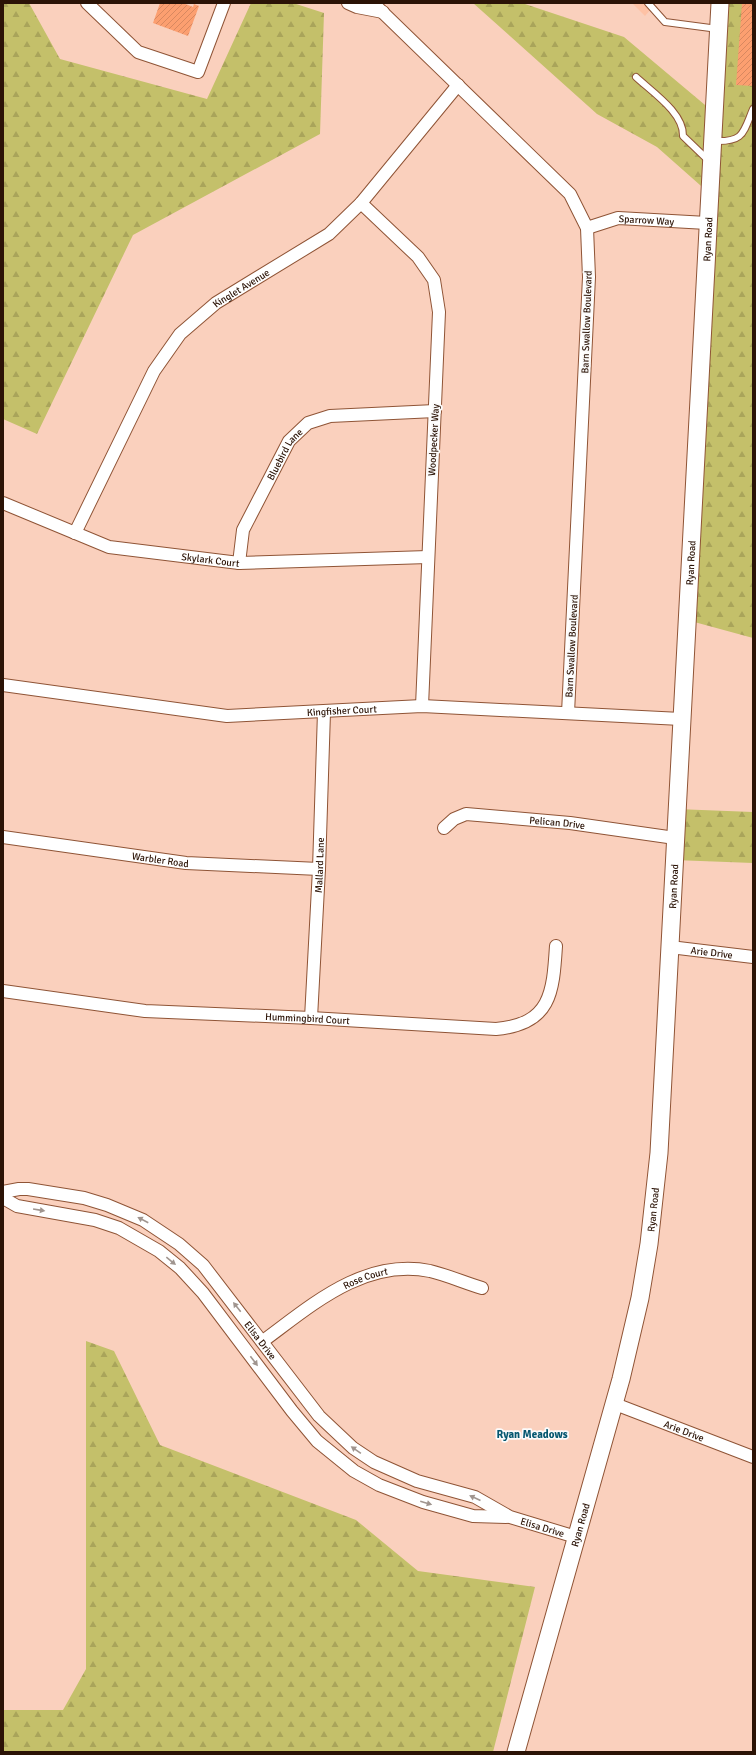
<svg xmlns="http://www.w3.org/2000/svg" width="756" height="1755" font-family="Signika,sans-serif">
	<style>
		.built { fill: #fec2a5 }
		.forest { fill: url(#forest-firs) }
		.building { fill: url(#building-hatch) }
		.lines { fill: none; stroke-linecap: round; stroke-linejoin: round }
		.lane-casing { stroke: #8f5436; stroke-width: 8 }
		.street-casing { stroke: #8f5436; stroke-width: 14 }
		.secondary-casing { stroke: #8f5436; stroke-width: 19 }
		.lane { stroke: #fff; stroke-width: 6 }
		.street { stroke: #fff; stroke-width: 12 }
		.secondary { stroke: #fff; stroke-width: 17 }
		.oneway { fill: #a0958f }
		.labels { text-anchor: middle; stroke-width: 3.5; stroke-linejoin: round; paint-order: stroke }
		.street-label { font-size: 10px; fill: #2b1306; stroke: #fbfbfb }
		.neighbourhood-label { font-size: 11px; font-weight: bold; fill: #04566f; stroke: #fbfbfb }
	</style>
	<defs>
		<pattern id="forest-firs" width="22" height="20" patternUnits="userSpaceOnUse"><rect width="22" height="20" fill="#c4c06a"/><path d="M5 1l3.5 6h-7zM16 11l3.5 6h-7z" fill="#a9a45a"/></pattern>
		<pattern id="building-hatch" width="6" height="6" patternUnits="userSpaceOnUse"><rect width="6" height="6" fill="#fc9f70"/><path d="M-1 1l2-2M0 6l6-6M5 7l2-2" fill="none" stroke="#d88860"/></pattern>
	</defs>
	<rect width="100%" height="100%" fill="#fad0bd"/>
	<!-- built -->
	<path class="built" d="M632,3H656L645,16Z"/>
	<!-- forest -->
	<g class="forest">
		<path d="M3,3H29L60,59L207,99L251,3H293L324,13L320,134L133,235L37,434L3,419Z"/>
		<path d="M473,3H522L624,37L711,110L717,3H753V638L687,620L709,193L657,147L597,114Z"/>
		<path d="M676,809L753,812V863L674,860Z"/>
		<path d="M86,1341L114,1351L160,1445L356,1520L418,1571L535,1587L493,1752H3V1710H63L86,1669Z"/>
	</g>
	<!-- building -->
	<g class="building">
		<path d="M160,3H183L193,7L194,4L199,6L188,36L153,23Z"/>
		<path d="M742,3H753V86L736,85Z"/>
	</g>
	<g class="lines">
		<!-- lane casing -->
		<g class="lane-casing">
			<g id="lane">
				<path d="M648,3L665,22L718,29"/>
				<path d="M636,77C652,92 684,113 683,136L708,160"/>
				<path d="M715,141C744,142 743,133 753,109"/>
			</g>
		</g>
		<!-- street casing -->
		<g class="street-casing">
			<g id="street">
				<path d="M87,3L138,52L198,72L224,3"/>
				<path d="M348,3L357,7L383,12"/>
				<path d="M373,3L570,194L587,228L589,277L568,713"/>
				<path d="M361,203L418,257L434,280L439,312L422,706"/>
				<path id="s1" d="M587,228L618,218L707,223"/>
				<path id="s2" d="M3,503L109,547L239,563L428,557"/>
				<path id="s3" d="M75,533L154,371L180,334L216,303L329,234L361,203L458,85"/>
				<path id="s4" d="M239,563L243,530L289,441L308,423L330,416L435,411"/>
				<path id="s5" d="M3,685L227,716L422,706L681,719"/>
				<path id="s6" d="M444,828L454,819L466,814L570,823L675,838"/>
				<path id="s7" d="M3,837L186,863L319,869"/>
				<path id="s8" d="M670,947L753,957"/>
				<path id="s9" d="M3,991L145,1011L311,1018L496,1029C551,1024 553,993 556,946"/>
				<path id="s10" d="M311,1018L319,869L324,712"/>
				<path id="s11" d="M3,1192L19,1189H28L84,1198L107,1205L143,1220L179,1244L203,1265L319,1416L353,1448L374,1462L417,1481L475,1497L510,1517L576,1537"/>
				<path d="M3,1198L17,1206L95,1220L119,1228L159,1251L180,1268L203,1293L292,1411L317,1441L354,1471L379,1485L423,1502L473,1516L506,1517"/>
				<path id="s12" d="M263,1341C312,1305 364,1258 430,1271C447,1275 465,1283 482,1288"/>
				<path id="s13" d="M615,1404L753,1457"/>
			</g>
		</g>
		<!-- secondary casing -->
		<g class="secondary-casing">
			<g id="secondary">
				<path id="s14" d="M516,1752L621,1379L640,1298L649,1244L659,1153L720,3"/>
			</g>
		</g>
		<!-- lane -->
		<use href="#lane" class="lane"/>
		<!-- street -->
		<use href="#street" class="street"/>
		<!-- secondary -->
		<use href="#secondary" class="secondary"/>
	</g>
	<!-- one-way arrows -->
	<defs><path id="oneway-solid" d="M-6-.8H1V-3.2L6.5 0L1 3.2V.8H-6Z"/></defs>
	<g class="oneway">
		<use href="#oneway-solid" transform="translate(39 1210) rotate(9)"/>
		<use href="#oneway-solid" transform="translate(143 1220) rotate(-152)"/>
		<use href="#oneway-solid" transform="translate(171 1261) rotate(39)"/>
		<use href="#oneway-solid" transform="translate(237 1307) rotate(-128)"/>
		<use href="#oneway-solid" transform="translate(254 1361) rotate(53)"/>
		<use href="#oneway-solid" transform="translate(356 1450) rotate(-145)"/>
		<use href="#oneway-solid" transform="translate(475 1498) rotate(-156)"/>
		<use href="#oneway-solid" transform="translate(426 1503) rotate(16)"/>
	</g>
	<g class="labels">
		<!-- street labels -->
		<g class="street-label">
			<text dy="4" stroke="none"><textPath href="#s1" startOffset="61">Sparrow Way</textPath></text>
			<text dy="4" stroke="none"><textPath href="#s14" startOffset="1532">Ryan Road</textPath></text>
			<text dy="4" stroke="none"><textPath href="#s3" startOffset="302">Kinglet Avenue</textPath></text>
			<text transform="translate(586 322) rotate(-88)" y="4">Barn Swallow Boulevard</text>
			<text transform="translate(433 440) rotate(-87)" y="4">Woodpecker Way</text>
			<text dy="4" stroke="none"><textPath href="#s4" startOffset="120">Bluebird Lane</textPath></text>
			<text dy="4" stroke="none"><textPath href="#s2" startOffset="217">Skylark Court</textPath></text>
			<text dy="4" stroke="none"><textPath href="#s14" startOffset="1208">Ryan Road</textPath></text>
			<text transform="translate(571 646) rotate(-87)" y="4">Barn Swallow Boulevard</text>
			<text dy="4" stroke="none"><textPath href="#s5" startOffset="341">Kingfisher Court</textPath></text>
			<text dy="4" stroke="none"><textPath href="#s6" startOffset="118">Pelican Drive</textPath></text>
			<text dy="4" stroke="none"><textPath href="#s7" startOffset="159">Warbler Road</textPath></text>
			<text dy="4" stroke="none"><textPath href="#s10" startOffset="153">Mallard Lane</textPath></text>
			<text dy="4" stroke="none"><textPath href="#s14" startOffset="884">Ryan Road</textPath></text>
			<text dy="4" stroke="none"><textPath href="#s8" startOffset="42">Arie Drive</textPath></text>
			<text dy="4" stroke="none"><textPath href="#s9" startOffset="306">Hummingbird Court</textPath></text>
			<text dy="4" stroke="none"><textPath href="#s14" startOffset="560">Ryan Road</textPath></text>
			<text dy="4" stroke="none"><textPath href="#s12" startOffset="121">Rose Court</textPath></text>
			<text dy="4" stroke="none"><textPath href="#s11" startOffset="315">Elisa Drive</textPath></text>
			<text dy="4" stroke="none"><textPath href="#s13" startOffset="74">Arie Drive</textPath></text>
			<text dy="4" stroke="none"><textPath href="#s14" startOffset="236">Ryan Road</textPath></text>
			<text dy="4" stroke="none"><textPath href="#s11" startOffset="664">Elisa Drive</textPath></text>
		</g>
		<!-- neighbourhood labels -->
		<g class="neighbourhood-label">
			<text x="532" y="1438">Ryan Meadows</text>
		</g>
	</g>
	<!-- border -->
	<rect width="756" height="1755" fill="none" stroke="#2b1306" stroke-width="8"/>
</svg>
